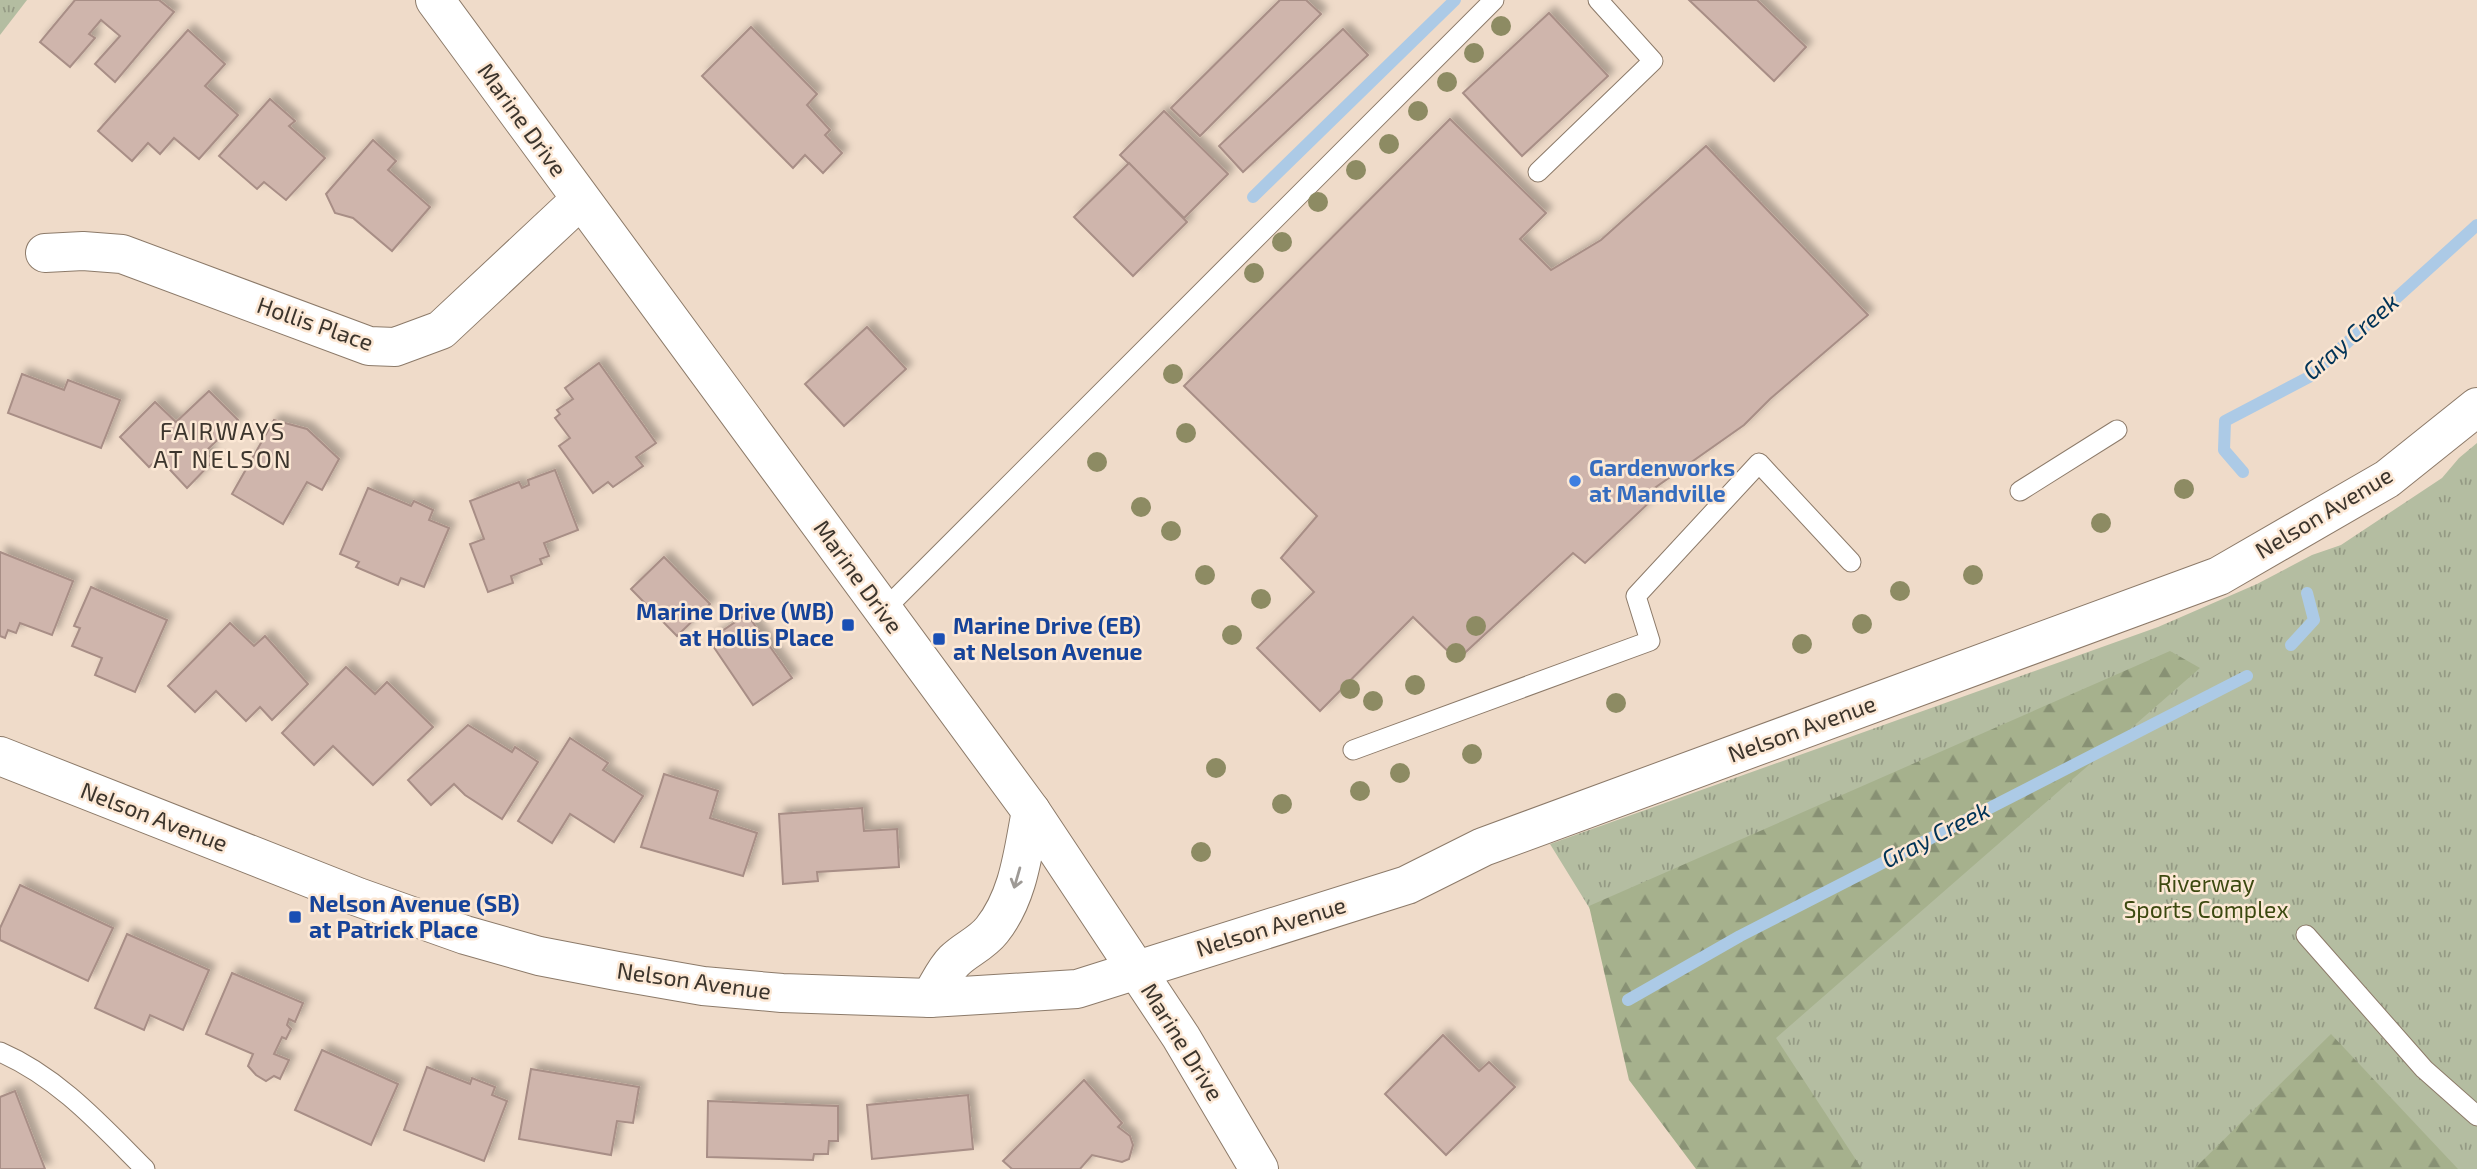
<svg xmlns="http://www.w3.org/2000/svg" width="2477" height="1169" font-family="'Exo 2',sans-serif">
	<style>
		.grass { fill: url(#grass-tufts) }
		.forest { fill: url(#forest-firs) }
		.lines { fill: none; stroke-linecap: round; stroke-linejoin: round }
		.stream { stroke: #accae6; stroke-width: 12 }
		.building { fill: #cfb5ac; stroke: #a88e86; stroke-width: 2; filter: url(#shadow) }
		.service-casing { stroke: #8c7a69; stroke-width: 21 }
		.minor-casing { stroke: #8c7a69; stroke-width: 40 }
		.tertiary-casing { stroke: #8c7a69; stroke-width: 40 }
		.service { stroke: #fff; stroke-width: 19 }
		.minor { stroke: #fff; stroke-width: 38 }
		.tertiary { stroke: #fff; stroke-width: 38 }
		.tree { fill: #8d8b63 }
		.oneway { stroke: #9e9a96 }
		.shop-dot { fill: #3f7fe0; stroke: #fce8d5; stroke-width: 2.5 }
		.transit-dot { fill: #1a4fb4; stroke: #fce8d5; stroke-width: 2.5 }
		.labels { text-anchor: middle; stroke-width: 5; stroke-linejoin: round; paint-order: stroke }
		.street-label { font-size: 23px; fill: #3c352d; stroke: #fce8d5 }
		.shop-label { font-size: 23px; font-weight: bold; fill: #366cbe; stroke: #fce8d5; text-anchor: start }
		.transit-label { font-size: 23px; font-weight: bold; fill: #164399; stroke: #fce8d5; text-anchor: start }
		.park-label { font-size: 23px; fill: #3c4910; stroke: #fce8d5 }
		.water-label { font-size: 24px; font-style: italic; fill: #003357; stroke: #fce8d5 }
		.neighbourhood-label { font-size: 24px; letter-spacing: 2px; fill: #3c352d; stroke: #fce8d5 }
	</style>
	<defs>
		<pattern id="grass-tufts" width="24" height="20" patternUnits="userSpaceOnUse" patternTransform="scale(1.75)"><rect width="24" height="20" fill="#b4bda1"/><path d="M3 7l-1-3M5 7V3M7 7l1-3M15 17l-1-3M17 17v-4M19 17l1-3" fill="none" stroke="#949a84"/></pattern>
		<pattern id="forest-firs" width="22" height="20" patternUnits="userSpaceOnUse" patternTransform="scale(1.75)"><rect width="22" height="20" fill="#a6b18d"/><path d="M5 1l3.5 6h-7zM16 11l3.5 6h-7z" fill="#889174"/></pattern>
		<filter id="shadow"><feDropShadow dx="6" dy="-6" stdDeviation="3.5" flood-color="#0004"/></filter>
	</defs>
	<rect width="100%" height="100%" fill="#efdbc9"/>
	<!-- grass -->
	<g class="grass">
		<path d="M0,0H27L0,35Z"/>
		<path d="M2477,443V1169H1750L1550,844L2158,627L2257,584L2312,555L2341,545L2442,478L2459,458Z"/>
	</g>
	<!-- forest -->
	<g class="forest">
		<path d="M2170,651L2200,668L1776,1038L1862,1169H1696L1629,1080L1589,906Z"/>
		<path d="M2331,1034L2458,1169H2194Z"/>
	</g>
	<g class="lines">
		<!-- stream -->
		<g class="stream">
			<path d="M1253,197L1455,0"/>
			<path d="M2243,472L2224,450L2225,421L2309,377L2477,225"/>
			<path d="M2291,645L2314,620L2307,593"/>
			<path d="M1628,1000L1740,936L2247,676"/>
		</g>
	</g>
	<!-- building -->
	<g class="building">
		<path d="M75,0H159L174,12L115,82L95,64L120,36L101,20L89,34L95,38L70,67L40,42Z"/>
		<path d="M1280,0H1306L1321,14L1200,136L1171,108Z"/>
		<path d="M1689,0H1757L1806,47L1774,81Z"/>
		<path d="M1549,13L1608,76L1522,156L1463,93Z"/>
		<path d="M751,27L817,94L807,105L830,130L825,135L842,153L823,173L805,155L793,168L702,76Z"/>
		<path d="M1343,29L1368,55L1243,172L1219,146Z"/>
		<path d="M188,30L225,64L205,86L238,115L199,159L174,138L160,154L148,143L132,161L98,131Z"/>
		<path d="M270,99L295,121L289,126L325,158L286,200L264,182L257,189L219,156Z"/>
		<path d="M1164,111L1228,174L1184,218L1120,155Z"/>
		<path d="M1450,119L1546,213L1520,239L1551,270L1601,240L1706,146L1868,315L1770,399L1744,425L1649,492L1654,498L1585,563L1573,553L1457,660L1413,617L1320,711L1257,648L1314,592L1281,558L1317,516L1184,386Z"/>
		<path d="M373,140L396,161L388,170L430,207L392,251L353,218L335,213L326,194Z"/>
		<path d="M1129,163L1187,222L1133,276L1074,217Z"/>
		<path d="M867,327L906,369L844,426L805,384Z"/>
		<path d="M599,363L656,443L636,457L643,466L613,487L608,482L593,493L559,446L570,438L555,418L560,414L557,410L573,399L565,388Z"/>
		<path d="M22,374L64,390L68,380L120,400L101,448L8,413Z"/>
		<path d="M209,391L238,420L205,452L214,460L187,488L159,458L149,467L120,437L155,402L176,422Z"/>
		<path d="M274,420L307,429L339,459L322,490L307,482L283,524L232,494Z"/>
		<path d="M555,470L578,530L544,543L549,556L540,559L542,564L511,576L513,583L488,592L470,544L484,539L470,501L519,482L522,488L529,485L528,480Z"/>
		<path d="M368,488L411,506L414,501L433,510L429,520L449,528L424,587L401,578L398,585L356,567L359,562L340,554Z"/>
		<path d="M0,552L73,581L52,635L20,623L16,633L8,630L5,638L0,636Z"/>
		<path d="M664,557L710,604L677,636L631,589Z"/>
		<path d="M91,587L167,620L135,692L95,675L102,658L72,646L80,628L74,626Z"/>
		<path d="M747,614L792,678L753,705L709,640Z"/>
		<path d="M230,623L254,646L265,636L308,684L272,720L260,707L246,721L216,691L195,712L168,686Z"/>
		<path d="M346,667L375,694L387,682L433,727L373,785L333,746L314,765L282,733Z"/>
		<path d="M468,725L512,752L515,747L538,762L502,819L465,795L454,784L431,805L408,780Z"/>
		<path d="M570,738L608,763L603,770L643,796L614,842L570,814L552,843L518,821Z"/>
		<path d="M664,774L718,791L710,818L757,833L743,876L641,847Z"/>
		<path d="M862,808L864,831L897,829L899,867L817,872L818,881L783,884L779,814Z"/>
		<path d="M20,885L113,928L88,981L0,940V928Z"/>
		<path d="M127,934L209,970L183,1030L150,1015L144,1030L95,1008Z"/>
		<path d="M232,973L303,1003L295,1022L289,1019L287,1025L291,1029L286,1039L282,1037L274,1054L289,1060L280,1079L274,1076L266,1081L256,1075L248,1066L253,1054L206,1034Z"/>
		<path d="M1443,1035L1479,1071L1489,1062L1515,1087L1446,1155L1385,1094Z"/>
		<path d="M322,1050L398,1084L371,1145L295,1110Z"/>
		<path d="M427,1067L470,1084L472,1078L495,1087L492,1095L507,1101L484,1161L404,1130Z"/>
		<path d="M531,1069L639,1087L633,1123L617,1121L611,1155L519,1139Z"/>
		<path d="M1084,1080L1122,1123L1118,1127L1130,1136L1133,1145L1129,1159L1122,1162L1092,1155L1080,1169H1012L1003,1161Z"/>
		<path d="M15,1091L45,1169H0V1097Z"/>
		<path d="M968,1095L973,1149L872,1159L867,1105Z"/>
		<path d="M708,1101L838,1106V1141H829L828,1154H814L813,1160L707,1157Z"/>
	</g>
	<g class="lines">
		<!-- service casing -->
		<g class="service-casing">
			<g id="service">
				<path d="M1538,172L1653,61L1598,0"/>
				<path d="M2020,491L2117,430"/>
				<path d="M883,611L1494,0"/>
				<path d="M1353,750L1650,641L1636,596L1759,463L1851,562"/>
				<path d="M2306,935L2424,1069L2477,1116"/>
				<path d="M0,1052C58,1077 101,1125 145,1169"/>
			</g>
		</g>
		<!-- minor casing -->
		<g class="minor-casing">
			<path id="minor" d="M45,253L83,251L122,254L369,346L395,347L441,330L580,200"/>
		</g>
		<!-- tertiary casing -->
		<g class="tertiary-casing">
			<g id="tertiary">
				<path d="M435,0L1031,811L1181,1037L1259,1169"/>
				<path d="M0,756L358,897L465,935L539,956L617,971L703,986L782,993L930,998L1077,989L1407,885L1483,847L2219,576L2387,479L2477,407"/>
				<path d="M930,998C938,986 944,971 954,961C966,949 981,944 992,930C1019,896 1023,852 1031,811"/>
			</g>
		</g>
		<!-- service -->
		<use href="#service" class="service"/>
		<!-- minor -->
		<use href="#minor" class="minor"/>
		<!-- tertiary -->
		<use href="#tertiary" class="tertiary"/>
	</g>
	<!-- trees -->
	<g class="tree">
		<circle cx="1501" cy="26" r="10"/>
		<circle cx="1474" cy="53" r="10"/>
		<circle cx="1447" cy="82" r="10"/>
		<circle cx="1418" cy="111" r="10"/>
		<circle cx="1389" cy="144" r="10"/>
		<circle cx="1356" cy="170" r="10"/>
		<circle cx="1318" cy="202" r="10"/>
		<circle cx="1282" cy="242" r="10"/>
		<circle cx="1254" cy="273" r="10"/>
		<circle cx="1173" cy="374" r="10"/>
		<circle cx="1186" cy="433" r="10"/>
		<circle cx="1097" cy="462" r="10"/>
		<circle cx="2184" cy="489" r="10"/>
		<circle cx="1141" cy="507" r="10"/>
		<circle cx="2101" cy="523" r="10"/>
		<circle cx="1171" cy="531" r="10"/>
		<circle cx="1205" cy="575" r="10"/>
		<circle cx="1973" cy="575" r="10"/>
		<circle cx="1900" cy="591" r="10"/>
		<circle cx="1261" cy="599" r="10"/>
		<circle cx="1862" cy="624" r="10"/>
		<circle cx="1476" cy="626" r="10"/>
		<circle cx="1232" cy="635" r="10"/>
		<circle cx="1802" cy="644" r="10"/>
		<circle cx="1456" cy="653" r="10"/>
		<circle cx="1415" cy="685" r="10"/>
		<circle cx="1350" cy="689" r="10"/>
		<circle cx="1373" cy="701" r="10"/>
		<circle cx="1616" cy="703" r="10"/>
		<circle cx="1472" cy="754" r="10"/>
		<circle cx="1216" cy="768" r="10"/>
		<circle cx="1400" cy="773" r="10"/>
		<circle cx="1360" cy="791" r="10"/>
		<circle cx="1282" cy="804" r="10"/>
		<circle cx="1201" cy="852" r="10"/>
	</g>
	<!-- one-way arrows -->
	<defs><path id="oneway-shaft" d="M-6 0H5M1.5-3L5.5 0L1.5 3" fill="none" stroke-width="1.6" stroke-linecap="round" stroke-linejoin="round" transform="scale(1.75)"/></defs>
	<use class="oneway" href="#oneway-shaft" transform="translate(1017 878) rotate(106)"/>
	<!-- markers -->
	<circle class="shop-dot" cx="1575" cy="481" r="7"/>
	<g class="transit-dot">
		<rect x="841" y="618" width="14" height="14" rx="3.5"/>
		<rect x="932" y="632" width="14" height="14" rx="3.5"/>
		<rect x="288" y="910" width="14" height="14" rx="3.5"/>
	</g>
	<g class="labels">
		<!-- street labels -->
		<g class="street-label">
			<text transform="translate(522 120) rotate(54)" y="8">Marine Drive</text>
			<text transform="translate(315 324) rotate(19)" y="8">Hollis Place</text>
			<text transform="translate(2324 513) rotate(-31)" y="8">Nelson Avenue</text>
			<text transform="translate(858 577) rotate(54)" y="8">Marine Drive</text>
			<text transform="translate(1802 729) rotate(-20)" y="8">Nelson Avenue</text>
			<text transform="translate(154 817) rotate(21)" y="8">Nelson Avenue</text>
			<text transform="translate(1271 927) rotate(-17)" y="8">Nelson Avenue</text>
			<text transform="translate(694 981) rotate(8)" y="8">Nelson Avenue</text>
			<text transform="translate(1182 1042) rotate(58)" y="8">Marine Drive</text>
		</g>
		<!-- shop labels -->
		<g class="shop-label">
			<text x="1589" y="476">Gardenworks<tspan x="1589" dy="26">at Mandville</tspan></text>
		</g>
		<!-- transit labels -->
		<g class="transit-label">
			<text x="834" y="620" text-anchor="end">Marine Drive (WB)<tspan x="834" dy="26">at Hollis Place</tspan></text>
			<text x="953" y="634">Marine Drive (EB)<tspan x="953" dy="26">at Nelson Avenue</tspan></text>
			<text x="309" y="912">Nelson Avenue (SB)<tspan x="309" dy="26">at Patrick Place</tspan></text>
		</g>
		<!-- park labels -->
		<g class="park-label">
			<text x="2206" y="892">Riverway<tspan x="2206" dy="26">Sports Complex</tspan></text>
		</g>
		<!-- water labels -->
		<g class="water-label">
			<text transform="translate(2351 337) rotate(-41)" y="8">Gray Creek</text>
			<text transform="translate(1936 835) rotate(-27)" y="8">Gray Creek</text>
		</g>
		<!-- neighbourhood labels -->
		<g class="neighbourhood-label">
			<text x="223" y="440">FAIRWAYS<tspan x="223" dy="28">AT NELSON</tspan></text>
		</g>
	</g>
</svg>
